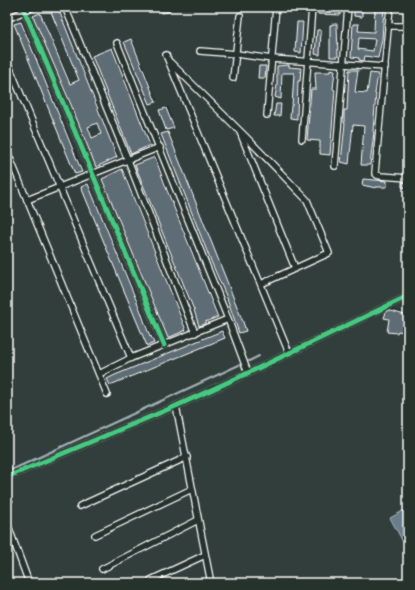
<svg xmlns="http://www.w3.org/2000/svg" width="415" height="590" font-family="Kalam,sans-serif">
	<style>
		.water { fill: #697e89; stroke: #a5b2b8 }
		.shadow { fill: #0007; fill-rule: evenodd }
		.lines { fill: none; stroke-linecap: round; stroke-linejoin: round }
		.stream { stroke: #a5b2b8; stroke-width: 2 }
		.building { fill: #5d6c75; stroke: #fff; fill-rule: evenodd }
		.minor-casing { stroke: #fff; stroke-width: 8 }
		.minor { stroke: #26332d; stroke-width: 5.5 }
		.cycleway-casing { stroke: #26332d; stroke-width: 8 }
		.cycleway { stroke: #46c982; stroke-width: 5 }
	</style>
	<rect width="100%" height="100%" fill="#313e3b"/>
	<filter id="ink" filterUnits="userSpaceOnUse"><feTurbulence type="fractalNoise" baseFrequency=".025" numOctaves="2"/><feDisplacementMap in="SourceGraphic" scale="8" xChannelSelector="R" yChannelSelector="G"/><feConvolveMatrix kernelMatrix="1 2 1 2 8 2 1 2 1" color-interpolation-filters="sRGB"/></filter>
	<g filter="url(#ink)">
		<!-- water -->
		<path class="water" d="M408,508V551L390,518Z"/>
		<!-- shadow -->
		<g class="shadow">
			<path d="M52,7H58L118,155L96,166L34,16L41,13L71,83L80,79ZM97,122L102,134L93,138L89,126Z"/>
			<path d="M138,7H157L138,9Z"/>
			<path d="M377,7H384L383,37L379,56L378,57L365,56L364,60L360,57L352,56L354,24L360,23L359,30L375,31ZM360,37L376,38L374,51L358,48Z"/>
			<path d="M22,21L83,170L81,171L17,24Z"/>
			<path d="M299,21H304L302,51L301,52L298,23Z"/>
			<path d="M332,24H338V55L337,56L331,26Z"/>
			<path d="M319,29H321V52L319,54L318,30Z"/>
			<path d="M132,39L157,100L150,103L126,42Z"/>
			<path d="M113,47L151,143L150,144L95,55Z"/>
			<path d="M279,65H289V66L302,67L300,79L299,80L298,117L297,118L295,72H283L281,98L278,85V66Z"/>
			<path d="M332,68L336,69L334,88L336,89L331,153L330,154L322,140L312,90L317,89L316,72L317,71H331Z"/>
			<path d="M351,69H358L356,91L368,92L370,74L372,72L379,73L376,93H377L374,130L375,131L371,163L370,164L365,125L354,124L350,161L349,163L345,111L348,109L350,70Z"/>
			<path d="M278,103L282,104L280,115L277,104Z"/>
			<path d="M168,107L174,126L173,127L161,109Z"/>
			<path d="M169,132L246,329L245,330L228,298L162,135Z"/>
			<path d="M156,156L168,189L219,315L206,321L205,323L136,165Z"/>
			<path d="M123,169L187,328L185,329L104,178Z"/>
			<path d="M89,184L141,308L151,336H153L155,341L153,342L143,336L82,187Z"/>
			<path d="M391,309L408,314V332L398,331L397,332L390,319L388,310Z"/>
			<path d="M224,330L226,336L225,337L110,384V378Z"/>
			<path d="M7,486H8L14,500L7,503Z"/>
		</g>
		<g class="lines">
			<!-- stream -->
			<g class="stream">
				<path d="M249,361L259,356"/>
				<path d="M7,472L239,365"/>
			</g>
		</g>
		<!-- building -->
		<g class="building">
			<path d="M49,7H57L60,13L117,157L96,167L72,107L33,16L40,13L70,84L79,80ZM97,123L101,134L92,138L88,127Z"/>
			<path d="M160,7H169L170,12L161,13Z"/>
			<path d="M319,7H341L340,15L318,14Z"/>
			<path d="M354,7H362V17L354,16Z"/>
			<path d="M375,7H384L382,39L378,58L365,56L364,61L359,60V58L351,57L353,24H359L358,31L374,32ZM359,38L375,39L373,51L358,49Z"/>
			<path d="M21,22L82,172L75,174L14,24Z"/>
			<path d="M297,22H303L301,53L295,52Z"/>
			<path d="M332,24H337L338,57H330V25H332Z"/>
			<path d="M317,30H321L320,55L315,54Z"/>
			<path d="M131,39L156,102L150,104L124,42Z"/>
			<path d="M112,48L150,145L131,154L92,56Z"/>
			<path d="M289,65V67L301,68L300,81H298L297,119L290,118L291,106H292L294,73H282L281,99L275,97L277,85V66Z"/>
			<path d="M259,66H266L265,78H258Z"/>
			<path d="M330,69L335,70L333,89L335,90L330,155L320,154V141L307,140L311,89H316L315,72H330Z"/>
			<path d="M349,70H358L355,92L367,93L370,73L378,74L375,94H376L373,131L374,132L370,165H361L364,126L353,125L349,164L341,162L345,123H344V110H347Z"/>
			<path d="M276,104H281L280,116H274Z"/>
			<path d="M166,108L174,128L166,130L159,110Z"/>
			<path d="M168,132L243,322L246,331L239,333L227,298L210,259L161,134Z"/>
			<path d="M155,157L167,190L218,317L205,322V324L199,326L194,310L135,165Z"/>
			<path d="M122,169L186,330L168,338L102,179Z"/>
			<path d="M363,179L387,181V187H376V188L362,185Z"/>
			<path d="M402,182L408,183V188L402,187Z"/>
			<path d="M88,184L140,309L150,337L151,336L154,343L147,346L81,187Z"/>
			<path d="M388,310L408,316V333L398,331L397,333L387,332L389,319L384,318L386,312Z"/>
			<path d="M222,331L225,338L110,385L107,379L115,375Z"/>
			<path d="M7,487L13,502L7,504Z"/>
		</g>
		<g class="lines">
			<!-- minor casing -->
			<g class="minor-casing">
				<g id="minor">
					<path d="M23,7L164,345"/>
					<path d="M65,7L128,160L195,333"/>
					<path d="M390,7L375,173L377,175L381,176L408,178"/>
					<path d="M7,19L33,7"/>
					<path d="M388,26H408"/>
					<path d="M117,43L228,319L248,373"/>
					<path d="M200,51L237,54L272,59L385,67"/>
					<path d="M166,55L289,353"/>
					<path d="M7,61L131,358"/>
					<path d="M170,62L245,136L307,200L329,253L261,284"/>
					<path d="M233,78L240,16"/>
					<path d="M267,115L276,7"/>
					<path d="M240,132L295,268"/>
					<path d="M302,139L312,7"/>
					<path d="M7,151L107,394"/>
					<path d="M335,166L348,7"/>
					<path d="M27,200L160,147"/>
					<path d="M99,374L131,358L228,319"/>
					<path d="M176,406L211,583"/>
					<path d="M7,477L176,406L248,373L408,296"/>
					<path d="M80,506L187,457"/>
					<path d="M7,523L29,583"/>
					<path d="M95,535L192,489"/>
					<path d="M102,569L198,520"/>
					<path d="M151,580L205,555"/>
				</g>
			</g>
			<!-- minor -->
			<use href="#minor" class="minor"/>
			<!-- cycleway casing -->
			<g class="cycleway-casing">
				<g id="cycleway">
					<path d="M23,7L164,345"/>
					<path d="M7,477L176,406L248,373L408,296"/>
				</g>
			</g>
			<!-- cycleway -->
			<use href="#cycleway" class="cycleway"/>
		</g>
	</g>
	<!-- margin -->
	<rect width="415" height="590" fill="none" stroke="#26332d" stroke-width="24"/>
	<rect x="12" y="12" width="391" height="566" fill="none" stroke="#fff" stroke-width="1.5" filter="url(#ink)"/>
</svg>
